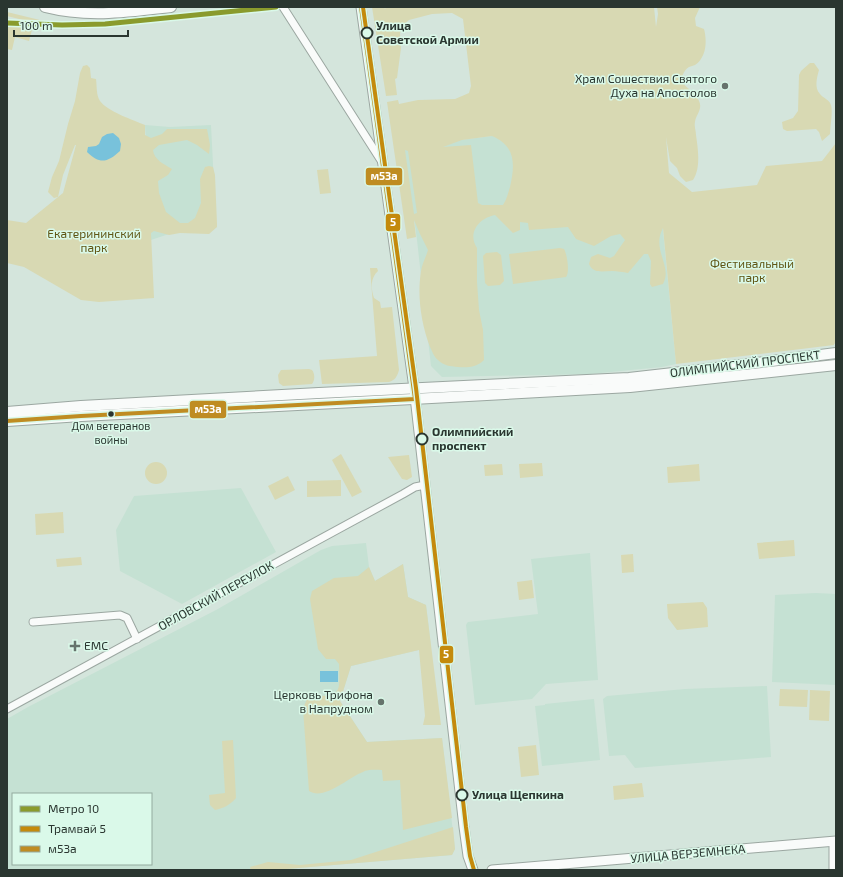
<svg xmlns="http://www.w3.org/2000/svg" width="843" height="877" font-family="'Exo 2',sans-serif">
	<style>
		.built { fill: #c5e1d3; fill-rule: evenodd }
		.green { fill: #d8d9b3; fill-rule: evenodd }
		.water { fill: #78c2db }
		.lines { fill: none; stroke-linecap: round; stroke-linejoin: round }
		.minor-casing { stroke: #9ba7a1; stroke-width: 9 }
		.tertiary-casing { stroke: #9ba7a1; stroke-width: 11 }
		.secondary-casing { stroke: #9ba7a1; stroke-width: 12 }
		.minor { stroke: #f9fbfa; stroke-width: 7 }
		.tertiary { stroke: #f9fbfa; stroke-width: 9 }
		.secondary { stroke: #f9fbfa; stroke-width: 10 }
		.bus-1-casing { stroke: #daf9e9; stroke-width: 7 }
		.bus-1 { stroke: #bf8c22; stroke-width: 4 }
		.tram-1-casing { stroke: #daf9e9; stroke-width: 7 }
		.tram-1 { stroke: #c48a0c; stroke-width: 4 }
		.metro-1-casing { stroke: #daf9e9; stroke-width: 8 }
		.metro-1 { stroke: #8a9b2d; stroke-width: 5 }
		.stop-dot { fill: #daf9e9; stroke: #2a3630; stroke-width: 2 }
		.poi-dot { fill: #66736c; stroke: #daf9e9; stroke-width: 1.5 }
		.bus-dot { fill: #2a3630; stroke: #daf9e9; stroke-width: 1.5 }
		.labels { text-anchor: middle; stroke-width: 3; stroke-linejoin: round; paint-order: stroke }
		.bus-label { font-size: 11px; fill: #2a3630; stroke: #daf9e9 }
		.stop-label { font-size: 12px; font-weight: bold; fill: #2a3630; stroke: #daf9e9; text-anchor: start }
		.poi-label { font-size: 12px; fill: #2a3630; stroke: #daf9e9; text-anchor: end }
		.park-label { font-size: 12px; fill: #605514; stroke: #daf9e9 }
		.street-label { font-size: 12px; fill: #2a3630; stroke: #daf9e9 }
		.line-badge { stroke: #daf9e9; stroke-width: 1.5 }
		.badge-label { font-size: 11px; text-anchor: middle; font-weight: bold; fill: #fff }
	</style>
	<rect width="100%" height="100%" fill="#d4e5dc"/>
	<!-- built -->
	<g class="built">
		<path d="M145,125L170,127L211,125L215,204L187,228L151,240Z"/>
		<path d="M517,133L662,220L676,364L662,367L590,374L442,377L431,366L417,240L404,147Z"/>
		<path d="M241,488L276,552L182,604L120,571L116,530L134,496Z"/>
		<path d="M366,543L369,567L375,581L403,564L408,597L426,605L431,647L351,666L340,701L367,742L442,738L455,849L452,855L275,870H7V719L28,707L216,610L321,550L332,546ZM13,794H151V864H13Z"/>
		<path d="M590,553L598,680L546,684L532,699L475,705L466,625L467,623L468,622L538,614L531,559Z"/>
		<path d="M816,593L836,594V685L772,682L775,595Z"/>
		<path d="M767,686L771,757L635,768L625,755L609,756L603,699L607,696L685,689Z"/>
		<path d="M594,699L600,760L542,766L535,706L545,705V704Z"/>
	</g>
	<!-- green -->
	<g class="green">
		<path d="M372,7H384L385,9L386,7H654L656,27L658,14L657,7H700L695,18L696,26L704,29C707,40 707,57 695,65C693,66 691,66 689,67C684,70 682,76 681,81C686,88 695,92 698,99C704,109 696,114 695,122C694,126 696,131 696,135C698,149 701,168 693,180L686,182L680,176L677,168L670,161L666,137L669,173L692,192L757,185L766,166L822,161L836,143V343L834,344V345L676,364L663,228C651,250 673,266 663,284L652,287L650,284L651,261L648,254H644L628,273C623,272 617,271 612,271C603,271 593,274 589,264L591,257L598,254L610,258L614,256L625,240L620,234L611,236L594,246L576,239L568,227L529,230L528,223L520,222V230L513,233L495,215C479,218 467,233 477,248V282L479,310L483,330L484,360C477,367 468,368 458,367C450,366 444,366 438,360C434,357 432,351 430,347C421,323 417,296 421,271C422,264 426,257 428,250L420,234L414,220L416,237L407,239L387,102L398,100L399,104L418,100L455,99L469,93L471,86L463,19L452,13L432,14L409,20L403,25L400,33L401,48L397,78L395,79L397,95L386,96ZM492,136C516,146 515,165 510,187C508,193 507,199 503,205H482L478,203L471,145L443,147L462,140ZM405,150L408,151L417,213L414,214Z"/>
		<path d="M7,12L48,22L47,26L7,16Z"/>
		<path d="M7,19L33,26L29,41L15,37L12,50L7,49Z"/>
		<path d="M810,63H814L819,70C817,77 814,88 820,94C824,99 829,99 831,105C833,112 830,127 830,134L822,141L819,132L816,129L787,131L783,129L782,122L793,118L798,111L799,75L801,71Z"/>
		<path d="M87,65L90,68L91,78L96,79C97,86 96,95 100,101C107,111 133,120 145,125V135L151,138L162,134L167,129H207L210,145L209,154L197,145L187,140L159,145L153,150C154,160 164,164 172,169L168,175L158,181L159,193L166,212L180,223H188L195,218L201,203L200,179L205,167L209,166L213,167L215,175L217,224V227L209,234L180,233L169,235L154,231L151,233L154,298L99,302L81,300L24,267L7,263V220L26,223L63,193L76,145H75L63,175L58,197L54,198L48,192L52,177L59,161L68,124L75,101L80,73L83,66Z"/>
		<path d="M328,169L331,193L320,194L317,170Z"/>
		<path d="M560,248L564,249C567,254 570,272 566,277L513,284L509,254Z"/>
		<path d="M497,252L501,255L504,281L500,285L488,286L485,283L483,256L486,253Z"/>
		<path d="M370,268H377L378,271C370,278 371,289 374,298L380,302L381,308L392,307L399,370C397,377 395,380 389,382L322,384L319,360L377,356Z"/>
		<path d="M309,369L312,370C315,374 315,380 312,384L283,386L279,383L278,375L281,370Z"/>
		<path d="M341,454L362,492L352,497L332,460Z"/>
		<path d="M409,455L412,477L407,480L402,479L388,457Z"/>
		<circle cx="156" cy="473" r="11"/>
		<path d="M542,463L543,476L520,478L519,464Z"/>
		<path d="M502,464L503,475L485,476L484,465Z"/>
		<path d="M699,464L700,481L668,483L667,467Z"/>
		<path d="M288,476L295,490L275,500L268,486Z"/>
		<path d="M341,480V496L307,497V481Z"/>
		<path d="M63,512L64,533L36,535L35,514Z"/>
		<path d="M794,540L795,556L759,559L757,543Z"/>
		<path d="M633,554L634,572L622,573L621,555Z"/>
		<path d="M81,557L82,565L57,567L56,559Z"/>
		<path d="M403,564L408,597L426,605L441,725H423L425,716L419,650L351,666L340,701L367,742L442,738L452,818L403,830L400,780L383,781L382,770C376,770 368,769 363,772C349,777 324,801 309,791L303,709L308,696C341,696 340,696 339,664L335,659H326L318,649L310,599L312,591L334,578L358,576L369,567L375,581Z"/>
		<path d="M532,580L534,598L519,600L517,582Z"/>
		<path d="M703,602L707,608L708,627L677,630L668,618L667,604Z"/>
		<path d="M780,689L808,690L807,707L779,706Z"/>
		<path d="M810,690L830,691L829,721L809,720Z"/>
		<path d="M233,740L236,798C230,805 224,808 215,810L210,805L209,795L225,793L222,741Z"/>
		<path d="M536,745L539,775L521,777L518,747Z"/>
		<path d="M642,783L644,797L614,800L613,786Z"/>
		<path d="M453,827L455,849L452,855L275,870H251L250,867L268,862L300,865L351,860Z"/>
	</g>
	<!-- water -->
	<g class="water">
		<path d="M113,133L119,138L121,144L120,151C108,162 100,165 87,152L88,147L96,146L99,144L102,137L107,134Z"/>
		<rect x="320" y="671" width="18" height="11"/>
	</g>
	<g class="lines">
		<!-- minor casing -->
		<g class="minor-casing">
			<g id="minor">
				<path d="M283,7L382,162"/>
				<path d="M33,622L120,615L127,618L137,639"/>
				<path d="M7,709L403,494L415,487L425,485"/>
			</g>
		</g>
		<!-- tertiary casing -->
		<g class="tertiary-casing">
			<g id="tertiary">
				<path d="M361,7L414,388L464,827L468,856L473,870"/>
				<path d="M492,870L836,841"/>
				<path d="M834,870V842"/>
			</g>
		</g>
		<!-- secondary casing -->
		<g class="secondary-casing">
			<g id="secondary">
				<path d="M45,7C88,18 128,12 171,7"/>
				<path d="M7,412L81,406L319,393L629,378L691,371L836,353"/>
				<path d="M7,421L81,416L413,399L630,387L836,365"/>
			</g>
		</g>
		<!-- minor -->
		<use href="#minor" class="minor"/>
		<!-- tertiary -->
		<use href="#tertiary" class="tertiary"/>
		<!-- secondary -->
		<use href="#secondary" class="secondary"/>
		<!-- bus-1 casing -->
		<g class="bus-1-casing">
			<path id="bus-1" d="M7,421L81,416L415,399L361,7"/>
		</g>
		<!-- bus-1 -->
		<use href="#bus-1" class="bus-1"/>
		<!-- tram-1 casing -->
		<g class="tram-1-casing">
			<path id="tram-1" d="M363,7L416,388L466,827L470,856L474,870"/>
		</g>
		<!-- tram-1 -->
		<use href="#tram-1" class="tram-1"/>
		<!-- metro-1 casing -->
		<g class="metro-1-casing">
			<path id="metro-1" d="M7,23L62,25L105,24L276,7"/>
		</g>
		<!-- metro-1 -->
		<use href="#metro-1" class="metro-1"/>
	</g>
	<!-- markers -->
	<g class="stop-dot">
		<circle cx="367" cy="33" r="5.5"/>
		<circle cx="422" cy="439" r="5.5"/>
		<circle cx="462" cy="795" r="5.5"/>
	</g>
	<g class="poi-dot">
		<circle cx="725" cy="86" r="4"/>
		<path d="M73 640h4v4h4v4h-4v4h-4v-4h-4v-4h4z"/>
		<circle cx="381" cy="702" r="4"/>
	</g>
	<circle class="bus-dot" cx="111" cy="414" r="3.5"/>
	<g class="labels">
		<!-- bus labels -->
		<g class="bus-label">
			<text x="111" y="430">Дом ветеранов<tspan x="111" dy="14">войны</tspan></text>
		</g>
		<!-- stop labels -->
		<g class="stop-label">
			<text x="376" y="30">Улица<tspan x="376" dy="14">Советской Армии</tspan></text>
			<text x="432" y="436">Олимпийский<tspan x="432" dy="14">проспект</tspan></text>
			<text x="472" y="799">Улица Щепкина</text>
		</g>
		<!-- poi labels -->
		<g class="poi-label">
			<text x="717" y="83">Храм Сошествия Святого<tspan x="717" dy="14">Духа на Апостолов</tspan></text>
			<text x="84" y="650" text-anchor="start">EMC</text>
			<text x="373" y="699">Церковь Трифона<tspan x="373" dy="14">в Напрудном</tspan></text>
		</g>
		<!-- park labels -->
		<g class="park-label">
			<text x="94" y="238">Екатерининский<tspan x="94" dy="14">парк</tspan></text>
			<text x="752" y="268">Фестивальный<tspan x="752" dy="14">парк</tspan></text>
		</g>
		<!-- street labels -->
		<g class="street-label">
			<text transform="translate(745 364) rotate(-7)" y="4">ОЛИМПИЙСКИЙ ПРОСПЕКТ</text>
			<text transform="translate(216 596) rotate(-29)" y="4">ОРЛОВСКИЙ ПЕРЕУЛОК</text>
			<text transform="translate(688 854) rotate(-5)" y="4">УЛИЦА ВЕРЗЕМНЕКА</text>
		</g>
	</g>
	<g class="line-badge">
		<rect x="365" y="167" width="38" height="19" rx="4" fill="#bf8c22"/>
		<rect x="385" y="213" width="16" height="19" rx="4" fill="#c48a0c"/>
		<rect x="189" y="400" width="38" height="19" rx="4" fill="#bf8c22"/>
		<rect x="439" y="645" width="15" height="19" rx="4" fill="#c48a0c"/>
	</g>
	<g class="badge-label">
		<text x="384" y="180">м53а</text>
		<text x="393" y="226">5</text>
		<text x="208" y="413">м53а</text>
		<text x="446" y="658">5</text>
	</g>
	<!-- border -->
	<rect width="843" height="877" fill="none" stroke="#2a3630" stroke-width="16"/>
	<!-- legend -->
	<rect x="12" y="793" width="140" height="72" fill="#daf9e9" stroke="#94ab9f"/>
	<rect x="20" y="806" width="20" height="6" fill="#8a9b2d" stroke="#94ab9f"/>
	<text x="48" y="813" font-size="12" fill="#2a3630">Метро 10</text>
	<rect x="20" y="826" width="20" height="6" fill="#c48a0c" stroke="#94ab9f"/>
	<text x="48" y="833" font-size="12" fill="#2a3630">Трамвай 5</text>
	<rect x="20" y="846" width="20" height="6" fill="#bf8c22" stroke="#94ab9f"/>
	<text x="48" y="853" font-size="12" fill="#2a3630">м53а</text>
	<!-- scale -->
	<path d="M14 30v6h114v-6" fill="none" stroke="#2a3630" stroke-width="2"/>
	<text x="20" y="30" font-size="12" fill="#2a3630" stroke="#daf9e9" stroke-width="3" paint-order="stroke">100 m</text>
</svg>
